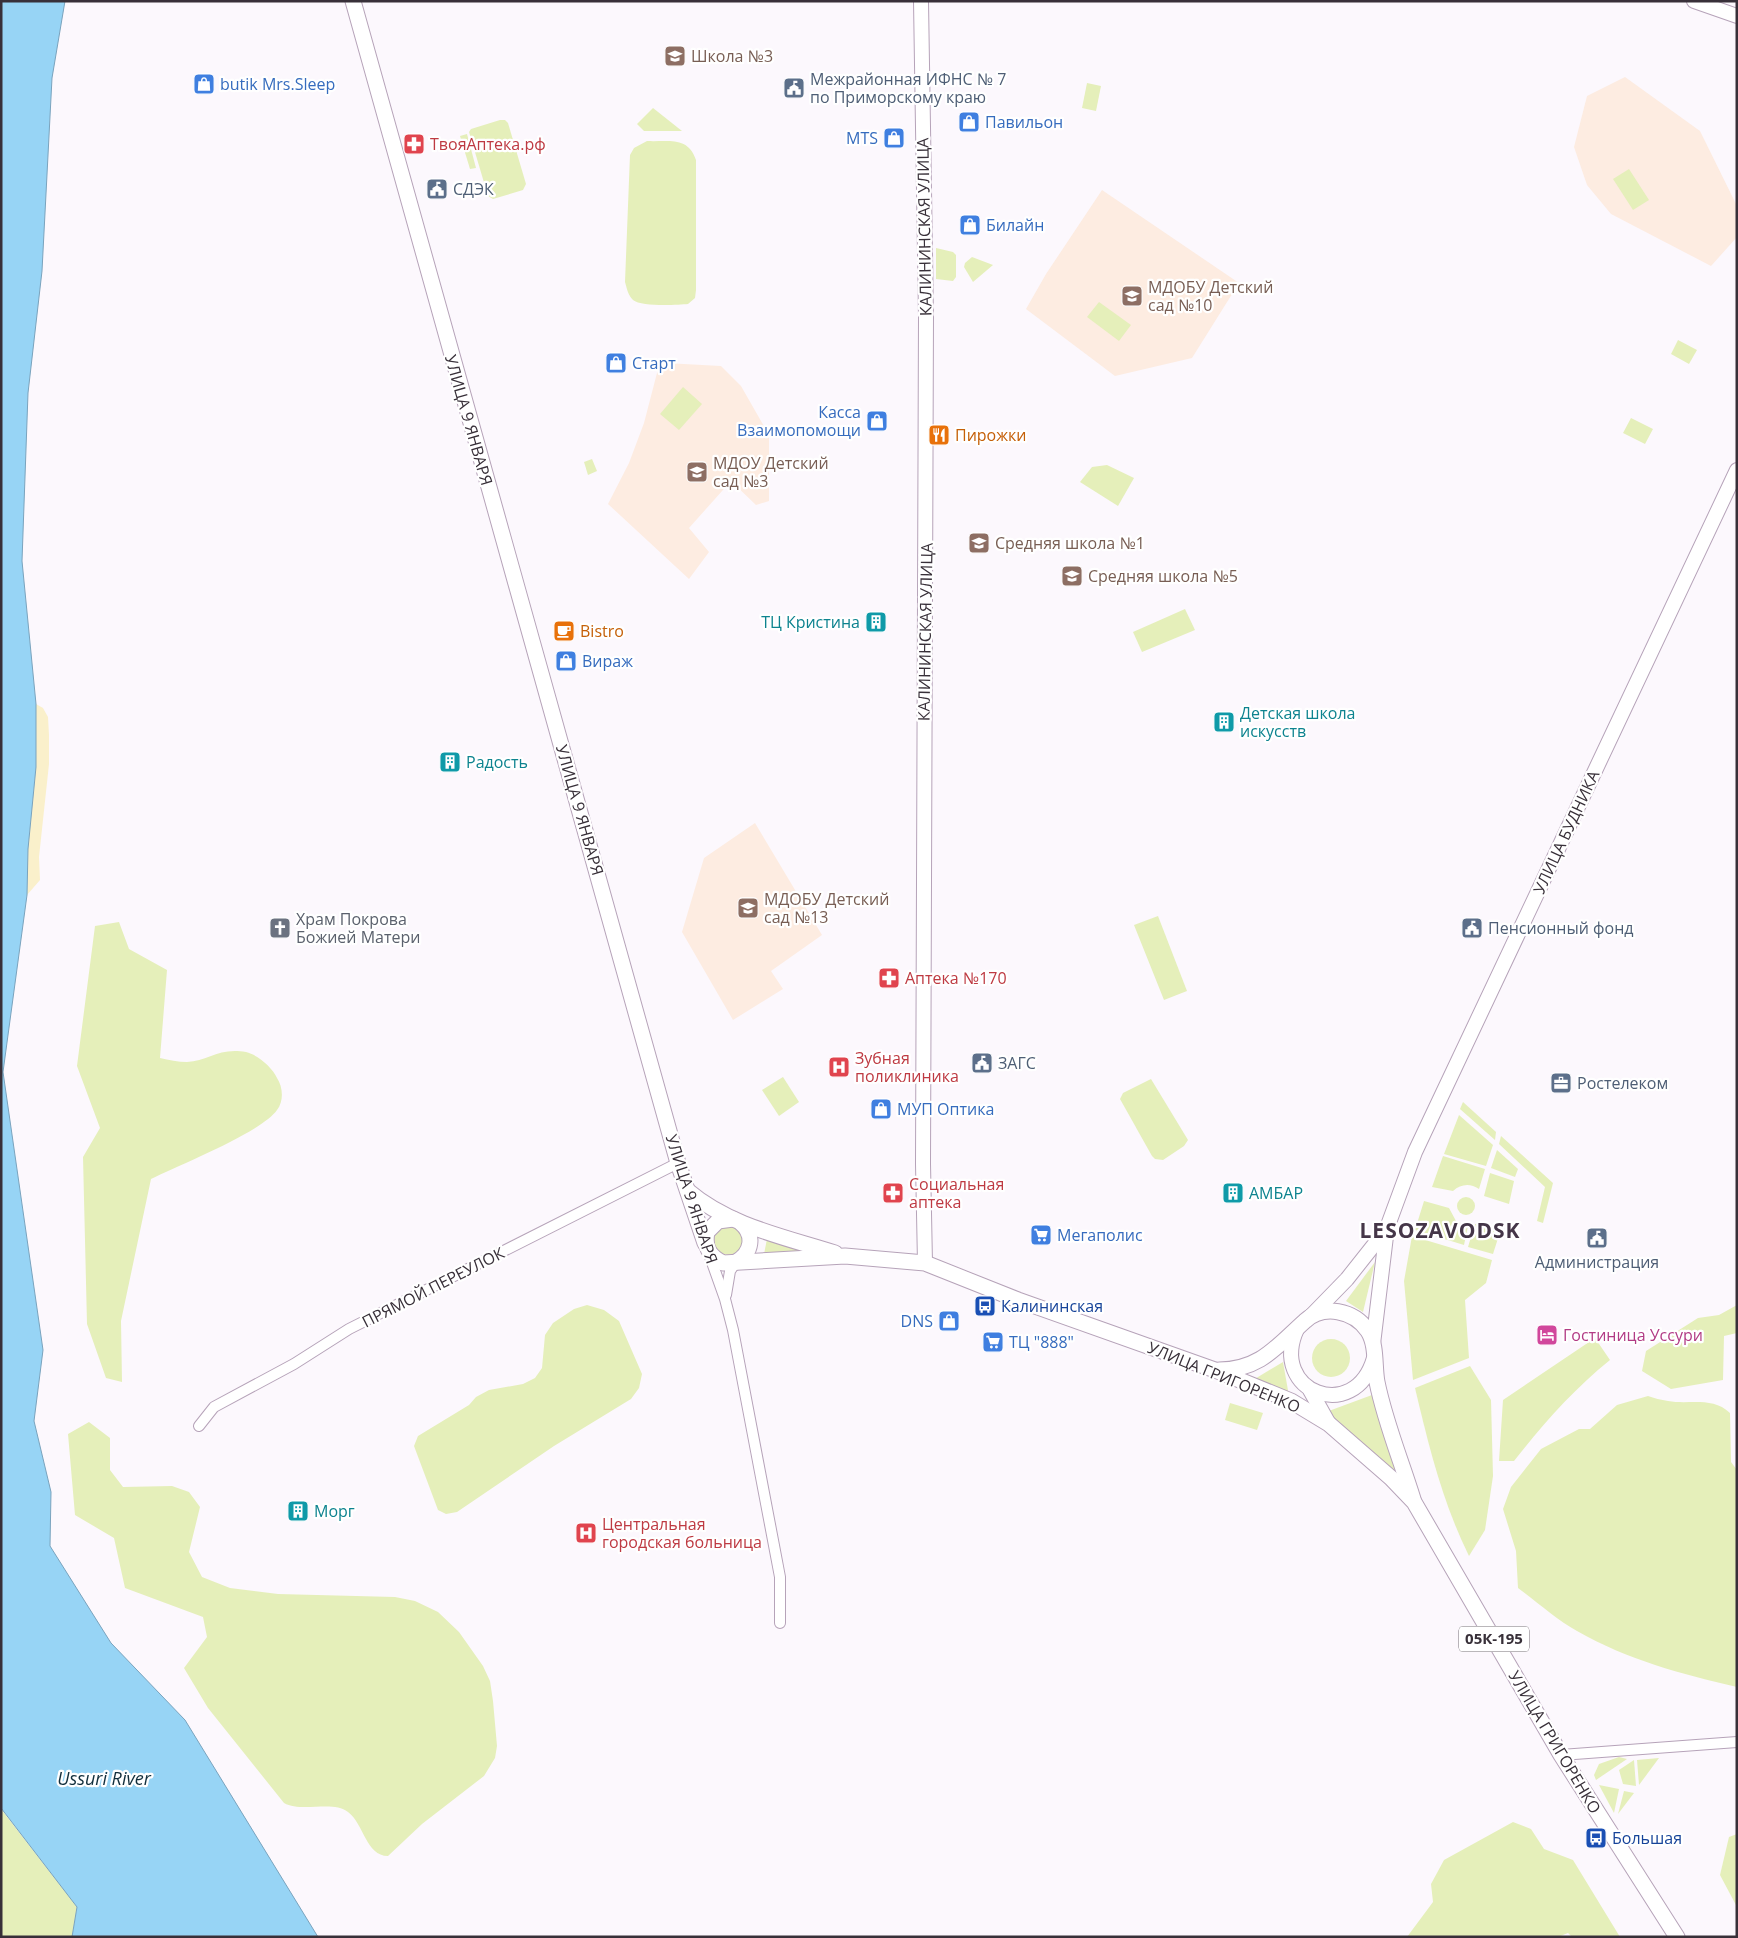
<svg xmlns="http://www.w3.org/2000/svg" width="1738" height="1938" font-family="'Open Sans',sans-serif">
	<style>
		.education { fill: #fdece1 }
		.green { fill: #e5efba }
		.sand { fill: #faf0cb }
		.water { fill: #97d4f5; stroke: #7aa3bd }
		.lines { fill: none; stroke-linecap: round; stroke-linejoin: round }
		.minor-casing { stroke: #b6a3b9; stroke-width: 12 }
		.secondary-casing { stroke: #b6a3b9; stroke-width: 16 }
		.primary-casing { stroke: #b6a3b9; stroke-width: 17 }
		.minor { stroke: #fff; stroke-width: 10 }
		.secondary { stroke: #fff; stroke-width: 14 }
		.primary { stroke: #fff; stroke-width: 15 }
		.labels { text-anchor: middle; stroke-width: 4.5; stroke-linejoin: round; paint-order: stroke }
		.shield { fill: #fff; stroke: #746e74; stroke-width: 1 }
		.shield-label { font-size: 15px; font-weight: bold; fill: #383039 }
		.education-label { font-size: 16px; fill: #785e54; stroke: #fff; text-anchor: start }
		.service-label { font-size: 16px; fill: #4e5e75; stroke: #fff; text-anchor: start }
		.shop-label { font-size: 16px; fill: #366cbe; stroke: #fff; text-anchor: start }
		.health-label { font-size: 16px; fill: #be3a42; stroke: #fff; text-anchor: start }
		.street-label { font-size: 16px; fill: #383039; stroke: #fff }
		.food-label { font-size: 16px; fill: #c56008; stroke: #fff; text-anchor: start }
		.culture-label { font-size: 16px; fill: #0d838f; stroke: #fff; text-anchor: start }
		.worship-label { font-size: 16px; fill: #5b616d; stroke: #fff; text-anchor: start }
		.transit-label { font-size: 16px; fill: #164399; stroke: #fff; text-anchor: start }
		.hotel-label { font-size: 16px; fill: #b23c85; stroke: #fff; text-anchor: start }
		.water-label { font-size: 18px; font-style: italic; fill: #122f3d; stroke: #fff }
		.district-label { font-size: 21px; font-weight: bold; letter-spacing: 1px; fill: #453648; stroke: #fff }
	</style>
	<rect width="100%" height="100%" fill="#fcf8fd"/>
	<!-- education -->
	<g class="education">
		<path d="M1625,77L1700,131L1737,206V237L1711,266L1611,214L1587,185L1574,147L1587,96Z"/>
		<path d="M1102,190L1239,283L1192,358L1115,376L1026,309L1046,274Z"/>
		<path d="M665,363L721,366L741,386L769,435V501L756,505L731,481L689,528L709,552L689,579L608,504L629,463L644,423L657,373Z"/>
		<path d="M755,823L822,935L771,971L783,989L733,1020L682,932L704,858Z"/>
	</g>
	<!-- green -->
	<g class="green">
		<path d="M1087,83L1101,86L1096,111L1082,108Z"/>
		<path d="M653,108L682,131H644L637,124Z"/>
		<path d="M500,120H505L508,123L526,184L523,190L493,199L488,196L469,132L471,129Z"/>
		<path d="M467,134L476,168L470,169L460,136Z"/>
		<path d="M647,141C669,142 688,136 696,160V290L695,298L688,304C677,305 641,307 633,300C628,295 627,289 625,282L630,155L634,148Z"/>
		<path d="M1629,169L1649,200L1633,210L1613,179Z"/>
		<path d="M936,248L953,252L956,255V277L953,281L936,279Z"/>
		<path d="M972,257L993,265L973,282L964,267L965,263Z"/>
		<path d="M1099,302L1131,325L1119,341L1087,317Z"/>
		<path d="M1678,340L1697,350L1689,364L1671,354Z"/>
		<path d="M683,387L702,404L679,430L660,414Z"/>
		<path d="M1631,418L1653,429L1645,444L1623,433Z"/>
		<path d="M592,459L597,471L588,475L584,462Z"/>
		<path d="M1107,465L1134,478L1118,506L1080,482L1092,467Z"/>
		<path d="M1185,609L1195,630L1142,652L1133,632Z"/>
		<path d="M1158,916L1187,991L1164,1000L1134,925Z"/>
		<path d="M119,922L129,949L167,970L160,1058C169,1060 178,1062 187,1062C208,1061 219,1047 246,1052C258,1055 272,1067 277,1078C283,1087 284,1101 277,1110C262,1132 179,1165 151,1179L121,1321L122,1382L106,1378L87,1324L83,1157L100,1128L77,1066L95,926Z"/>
		<path d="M783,1077L799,1102L779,1116L762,1090Z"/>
		<path d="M1151,1079L1188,1140L1184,1146L1163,1160L1155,1159L1152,1156L1120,1099L1123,1093Z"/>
		<path d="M1463,1102L1496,1132L1495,1140L1460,1109Z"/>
		<path d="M1459,1115L1493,1145L1486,1166L1444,1154Z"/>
		<path d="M1501,1136L1553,1183L1543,1223L1537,1221L1545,1187L1499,1144Z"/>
		<path d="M1497,1150L1518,1169L1515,1177L1491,1168Z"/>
		<path d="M1443,1156L1485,1169L1479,1189C1470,1183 1461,1184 1453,1191L1432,1187Z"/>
		<path d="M1490,1173L1514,1181L1509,1204L1484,1196Z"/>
		<circle cx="1466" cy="1206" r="9"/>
		<path d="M1424,1201L1449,1208L1456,1221L1468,1226L1464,1245L1415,1230Z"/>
		<path d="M1475,1224L1500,1232L1493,1254L1468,1247Z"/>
		<circle cx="728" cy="1240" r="15"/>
		<path d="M1412,1236L1492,1260L1486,1283L1465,1300L1469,1358L1413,1380L1404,1281Z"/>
		<path d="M767,1239L812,1254H764Z"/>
		<path d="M1375,1262L1363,1312L1346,1301Z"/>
		<path d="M587,1305L604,1310L619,1321L642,1374L639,1388L631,1399L554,1446L457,1512L446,1514L438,1510L414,1446L418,1436L469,1405L476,1397L489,1390L523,1384L535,1378L542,1368L545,1335L553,1323L574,1309Z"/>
		<path d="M1737,1305V1333L1724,1336L1723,1380L1671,1389L1642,1371L1646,1351L1698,1318L1719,1315Z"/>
		<path d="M1595,1338L1610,1360C1573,1390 1543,1424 1514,1461H1499L1503,1400Z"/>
		<circle cx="1331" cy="1358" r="19"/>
		<path d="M1283,1362L1289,1396L1253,1380Z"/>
		<path d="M1470,1366L1491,1400L1493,1476L1485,1530L1469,1556C1442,1501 1429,1447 1415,1388Z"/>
		<path d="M1372,1395L1401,1484L1326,1412Z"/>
		<path d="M1648,1396C1654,1398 1661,1400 1668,1401C1689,1405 1712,1396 1730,1413L1731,1462L1737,1470V1687C1681,1674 1628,1660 1577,1631C1557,1620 1537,1602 1518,1588L1516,1551L1503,1509L1511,1487L1541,1449L1579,1429H1590L1617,1405Z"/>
		<path d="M1230,1403L1263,1413L1257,1430L1225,1420Z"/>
		<path d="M89,1422L110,1438V1470L123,1487L172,1486L189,1492L200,1507L189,1552L202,1577L230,1588L278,1594L395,1597L415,1601L438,1612L459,1632L483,1666L490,1681L493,1701L497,1746L495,1758L484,1776L422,1824L388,1856C366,1856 364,1824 348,1812C333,1800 302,1813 284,1803L208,1708L184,1668L207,1637L203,1617L125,1588L114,1538L75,1515L68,1434Z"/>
		<path d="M1619,1757L1627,1759L1596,1780L1594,1775L1599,1764Z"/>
		<path d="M1659,1758L1639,1785L1637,1760Z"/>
		<path d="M1634,1760L1636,1786L1623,1784L1619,1770Z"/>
		<path d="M1599,1785L1619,1789L1614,1813Z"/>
		<path d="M1624,1791L1634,1793L1618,1814Z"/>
		<path d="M1,1809L77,1907L72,1937H1Z"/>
		<path d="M1513,1822L1531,1829L1544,1849L1573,1860L1620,1937H1572L1568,1933L1558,1937H1407L1433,1902L1431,1884L1444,1860Z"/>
		<path d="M1737,1834V1907L1720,1875L1729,1837Z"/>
	</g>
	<!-- sand -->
	<path class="sand" d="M36,704L43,708L48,717L49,735V764L39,857L40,880L27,895L28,849L36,767Z"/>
	<!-- water -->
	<path class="water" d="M1,1H65L52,78L42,271L28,393L22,561L36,704V767L28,849L27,895L3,1072L43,1350L34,1421L51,1492L50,1546L111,1643L185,1720L318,1937H72L77,1907L1,1808Z"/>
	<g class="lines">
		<!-- minor casing -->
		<g class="minor-casing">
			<g id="minor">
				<path d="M709,1254L725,1299L733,1330L780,1577V1623"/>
				<path d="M726,1295L730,1271L736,1262"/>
				<path d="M199,1426L214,1407L294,1364L349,1329L678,1163"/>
				<path d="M1561,1755L1737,1742"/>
			</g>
		</g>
		<!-- secondary casing -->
		<g class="secondary-casing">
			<g id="secondary">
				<path d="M921,1L926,316L923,1164L925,1263"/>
				<path d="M1694,1L1737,16"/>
				<path d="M1311,1316L1347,1279L1385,1231"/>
				<path d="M1297,1329C1268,1392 1355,1425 1374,1358"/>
				<path d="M1373,1344L1387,1228L1415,1152L1737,470"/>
				<path d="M1310,1390L1329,1424"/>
			</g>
		</g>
		<!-- primary casing -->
		<g class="primary-casing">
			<g id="primary">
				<path d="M353,1L678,1163L705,1243"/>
				<path d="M688,1191C729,1226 785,1237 835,1253"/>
				<path d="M733,1219L718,1221L707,1232C704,1247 709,1256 723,1263L845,1256L925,1263L1018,1300L1215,1370L1291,1401L1329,1424L1391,1478L1414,1502L1561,1755L1677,1937"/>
				<path d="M736,1262C752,1253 755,1235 741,1223"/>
				<path d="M1219,1370C1260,1370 1277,1346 1305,1321C1323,1304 1354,1310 1368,1331C1377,1345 1374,1366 1377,1382C1385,1422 1401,1460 1413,1499"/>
			</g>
		</g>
		<!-- minor -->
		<use href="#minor" class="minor"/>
		<!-- secondary -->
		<use href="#secondary" class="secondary"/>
		<!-- primary -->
		<use href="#primary" class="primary"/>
	</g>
	<!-- icons -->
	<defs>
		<g id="school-square" transform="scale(1.125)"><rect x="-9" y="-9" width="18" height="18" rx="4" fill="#8d6e63" stroke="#fff"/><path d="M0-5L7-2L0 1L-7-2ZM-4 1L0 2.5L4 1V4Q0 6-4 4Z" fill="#fff"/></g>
		<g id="shop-square" transform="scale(1.125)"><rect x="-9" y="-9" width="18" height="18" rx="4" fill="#3f7fe0" stroke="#fff"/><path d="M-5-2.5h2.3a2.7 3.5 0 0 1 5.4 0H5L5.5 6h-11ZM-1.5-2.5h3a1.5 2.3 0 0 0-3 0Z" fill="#fff"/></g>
		<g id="civic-square" transform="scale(1.125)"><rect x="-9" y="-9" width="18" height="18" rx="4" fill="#5c6f8a" stroke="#fff"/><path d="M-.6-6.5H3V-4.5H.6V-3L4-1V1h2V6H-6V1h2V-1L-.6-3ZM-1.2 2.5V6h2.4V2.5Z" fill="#fff"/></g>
		<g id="pharmacy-square" transform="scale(1.125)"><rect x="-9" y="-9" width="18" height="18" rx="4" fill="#e0444e" stroke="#fff"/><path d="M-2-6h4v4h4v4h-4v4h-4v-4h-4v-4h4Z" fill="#fff"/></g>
		<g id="restaurant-square" transform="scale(1.125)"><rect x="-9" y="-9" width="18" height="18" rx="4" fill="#e8710a" stroke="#fff"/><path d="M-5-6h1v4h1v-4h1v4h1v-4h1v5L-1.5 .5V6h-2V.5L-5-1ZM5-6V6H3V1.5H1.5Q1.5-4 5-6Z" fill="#fff"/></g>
		<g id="building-square" transform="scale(1.125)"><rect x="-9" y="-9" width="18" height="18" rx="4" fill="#0f9aa8" stroke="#fff"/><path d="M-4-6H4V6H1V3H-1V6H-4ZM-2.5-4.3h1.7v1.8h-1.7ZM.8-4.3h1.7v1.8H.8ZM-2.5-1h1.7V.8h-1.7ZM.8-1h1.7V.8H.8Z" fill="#fff"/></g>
		<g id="cafe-square" transform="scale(1.125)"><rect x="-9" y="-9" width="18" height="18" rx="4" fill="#e8710a" stroke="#fff"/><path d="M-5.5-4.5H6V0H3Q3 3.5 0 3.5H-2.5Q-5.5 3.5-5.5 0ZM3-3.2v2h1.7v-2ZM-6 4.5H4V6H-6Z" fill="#fff"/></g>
		<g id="church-square" transform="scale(1.125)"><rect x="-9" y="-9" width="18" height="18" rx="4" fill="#6b7280" stroke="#fff"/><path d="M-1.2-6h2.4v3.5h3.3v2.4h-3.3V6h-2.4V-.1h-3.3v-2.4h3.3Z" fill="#fff"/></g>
		<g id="hospital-square" transform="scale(1.125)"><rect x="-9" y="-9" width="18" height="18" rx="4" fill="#e0444e" stroke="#fff"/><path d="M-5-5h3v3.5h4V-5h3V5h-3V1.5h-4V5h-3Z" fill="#fff"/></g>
		<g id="office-square" transform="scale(1.125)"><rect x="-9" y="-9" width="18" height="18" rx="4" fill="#5c6f8a" stroke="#fff"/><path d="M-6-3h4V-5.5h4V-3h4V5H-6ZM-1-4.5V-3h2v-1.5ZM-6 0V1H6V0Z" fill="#fff"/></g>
		<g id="supermarket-square" transform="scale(1.125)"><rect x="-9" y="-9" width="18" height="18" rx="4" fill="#3f7fe0" stroke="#fff"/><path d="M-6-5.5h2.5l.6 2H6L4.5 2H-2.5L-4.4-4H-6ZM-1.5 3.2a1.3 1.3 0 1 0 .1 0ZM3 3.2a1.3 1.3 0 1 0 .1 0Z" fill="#fff"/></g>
		<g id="bus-square" transform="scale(1.125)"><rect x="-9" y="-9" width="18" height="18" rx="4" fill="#1a4fb4" stroke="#fff"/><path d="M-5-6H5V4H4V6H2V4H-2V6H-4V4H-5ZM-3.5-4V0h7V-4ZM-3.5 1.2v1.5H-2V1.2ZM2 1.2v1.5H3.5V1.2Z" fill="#fff"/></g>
		<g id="hotel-square" transform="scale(1.125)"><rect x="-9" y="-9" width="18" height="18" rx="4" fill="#d1479c" stroke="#fff"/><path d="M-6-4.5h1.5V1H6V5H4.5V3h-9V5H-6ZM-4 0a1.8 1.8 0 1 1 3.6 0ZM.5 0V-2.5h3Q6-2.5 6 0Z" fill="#fff"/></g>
	</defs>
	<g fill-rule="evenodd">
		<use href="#school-square" x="675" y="56"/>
		<use href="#shop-square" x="204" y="84"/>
		<use href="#civic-square" x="794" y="88"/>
		<use href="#shop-square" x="969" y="122"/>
		<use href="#shop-square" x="894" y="138"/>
		<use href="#pharmacy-square" x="414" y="144"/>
		<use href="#civic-square" x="437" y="189"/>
		<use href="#shop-square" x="970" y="225"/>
		<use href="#school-square" x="1132" y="296"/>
		<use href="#shop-square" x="616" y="363"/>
		<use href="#shop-square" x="877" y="421"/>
		<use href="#restaurant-square" x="939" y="435"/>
		<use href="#school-square" x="697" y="472"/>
		<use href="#school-square" x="979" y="543"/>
		<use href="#school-square" x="1072" y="576"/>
		<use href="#building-square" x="876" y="622"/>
		<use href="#cafe-square" x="564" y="631"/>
		<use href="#shop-square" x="566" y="661"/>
		<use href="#building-square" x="1224" y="722"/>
		<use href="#building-square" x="450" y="762"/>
		<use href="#school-square" x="748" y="908"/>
		<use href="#church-square" x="280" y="928"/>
		<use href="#civic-square" x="1472" y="928"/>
		<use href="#pharmacy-square" x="889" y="978"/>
		<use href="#civic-square" x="982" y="1063"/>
		<use href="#hospital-square" x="839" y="1067"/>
		<use href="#office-square" x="1561" y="1083"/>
		<use href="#shop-square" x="881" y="1109"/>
		<use href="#pharmacy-square" x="893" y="1193"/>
		<use href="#building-square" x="1233" y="1193"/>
		<use href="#supermarket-square" x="1041" y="1235"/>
		<use href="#civic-square" x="1597" y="1238"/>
		<use href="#bus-square" x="985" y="1306"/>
		<use href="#shop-square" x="949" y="1321"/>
		<use href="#hotel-square" x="1547" y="1335"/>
		<use href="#supermarket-square" x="993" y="1342"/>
		<use href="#building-square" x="298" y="1511"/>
		<use href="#hospital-square" x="586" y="1533"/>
		<use href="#bus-square" x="1596" y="1838"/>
	</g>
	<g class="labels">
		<!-- shield labels -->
		<rect class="shield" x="1459" y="1626.5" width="70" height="25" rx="4"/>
		<g class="shield-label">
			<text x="1494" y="1644">05К-195</text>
		</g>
		<!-- education labels -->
		<g class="education-label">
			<text x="691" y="62">Школа №3</text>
			<text x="1148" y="293">МДОБУ Детский<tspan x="1148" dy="18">сад №10</tspan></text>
			<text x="713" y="469">МДОУ Детский<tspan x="713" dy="18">сад №3</tspan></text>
			<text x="995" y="549">Средняя школа №1</text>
			<text x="1088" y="582">Средняя школа №5</text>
			<text x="764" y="905">МДОБУ Детский<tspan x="764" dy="18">сад №13</tspan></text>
		</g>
		<!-- service labels -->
		<g class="service-label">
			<text x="810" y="85">Межрайонная ИФНС № 7<tspan x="810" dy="18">по Приморскому краю</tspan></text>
			<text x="453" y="195">СДЭК</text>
			<text x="1488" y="934">Пенсионный фонд</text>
			<text x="998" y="1069">ЗАГС</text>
			<text x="1577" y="1089">Ростелеком</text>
			<text x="1597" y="1268" text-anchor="middle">Администрация</text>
		</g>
		<!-- shop labels -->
		<g class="shop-label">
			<text x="220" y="90">butik Mrs.Sleep</text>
			<text x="985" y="128">Павильон</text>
			<text x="878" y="144" text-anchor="end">MTS</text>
			<text x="986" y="231">Билайн</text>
			<text x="632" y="369">Старт</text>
			<text x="861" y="418" text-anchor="end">Касса<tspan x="861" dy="18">Взаимопомощи</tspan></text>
			<text x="582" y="667">Вираж</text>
			<text x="897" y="1115">МУП Оптика</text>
			<text x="1057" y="1241">Мегаполис</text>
			<text x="933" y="1327" text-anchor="end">DNS</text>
			<text x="1009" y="1348">ТЦ "888"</text>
		</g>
		<!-- health labels -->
		<g class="health-label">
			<text x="430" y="150">ТвояАптека.рф</text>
			<text x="905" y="984">Аптека №170</text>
			<text x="855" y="1064">Зубная<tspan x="855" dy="18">поликлиника</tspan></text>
			<text x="909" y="1190">Социальная<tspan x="909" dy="18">аптека</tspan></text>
			<text x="602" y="1530">Центральная<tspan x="602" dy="18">городская больница</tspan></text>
		</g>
		<!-- street labels -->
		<g class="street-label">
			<text transform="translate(924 227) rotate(-91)" y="6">КАЛИНИНСКАЯ УЛИЦА</text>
			<text transform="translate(469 420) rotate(74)" y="6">УЛИЦА 9 ЯНВАРЯ</text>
			<text transform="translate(925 632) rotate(-89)" y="6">КАЛИНИНСКАЯ УЛИЦА</text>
			<text transform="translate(580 810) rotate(74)" y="6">УЛИЦА 9 ЯНВАРЯ</text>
			<text transform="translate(1566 832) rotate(-65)" y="6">УЛИЦА БУДНИКА</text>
			<text transform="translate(692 1199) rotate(72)" y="6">УЛИЦА 9 ЯНВАРЯ</text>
			<text transform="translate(433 1287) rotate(-27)" y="6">ПРЯМОЙ ПЕРЕУЛОК</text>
			<text transform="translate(1224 1377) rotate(22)" y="6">УЛИЦА ГРИГОРЕНКО</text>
			<text transform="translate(1555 1742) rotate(59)" y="6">УЛИЦА ГРИГОРЕНКО</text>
		</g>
		<!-- food labels -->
		<g class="food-label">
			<text x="955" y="441">Пирожки</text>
			<text x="580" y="637">Bistro</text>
		</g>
		<!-- culture labels -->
		<g class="culture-label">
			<text x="860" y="628" text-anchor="end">ТЦ Кристина</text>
			<text x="1240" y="719">Детская школа<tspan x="1240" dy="18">искусств</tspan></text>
			<text x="466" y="768">Радость</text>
			<text x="1249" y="1199">АМБАР</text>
			<text x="314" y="1517">Морг</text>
		</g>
		<!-- worship labels -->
		<g class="worship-label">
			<text x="296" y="925">Храм Покрова<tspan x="296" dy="18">Божией Матери</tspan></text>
		</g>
		<!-- transit labels -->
		<g class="transit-label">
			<text x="1001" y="1312">Калининская</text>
			<text x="1612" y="1844">Большая</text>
		</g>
		<!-- hotel labels -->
		<g class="hotel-label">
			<text x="1563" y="1341">Гостиница Уссури</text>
		</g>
		<!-- water labels -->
		<g class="water-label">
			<text x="104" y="1785">Ussuri River</text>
		</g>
		<!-- district labels -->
		<g class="district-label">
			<text x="1440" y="1238">LESOZAVODSK</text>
		</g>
	</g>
	<!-- border -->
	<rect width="1738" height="1938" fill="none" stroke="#383039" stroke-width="5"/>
</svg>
